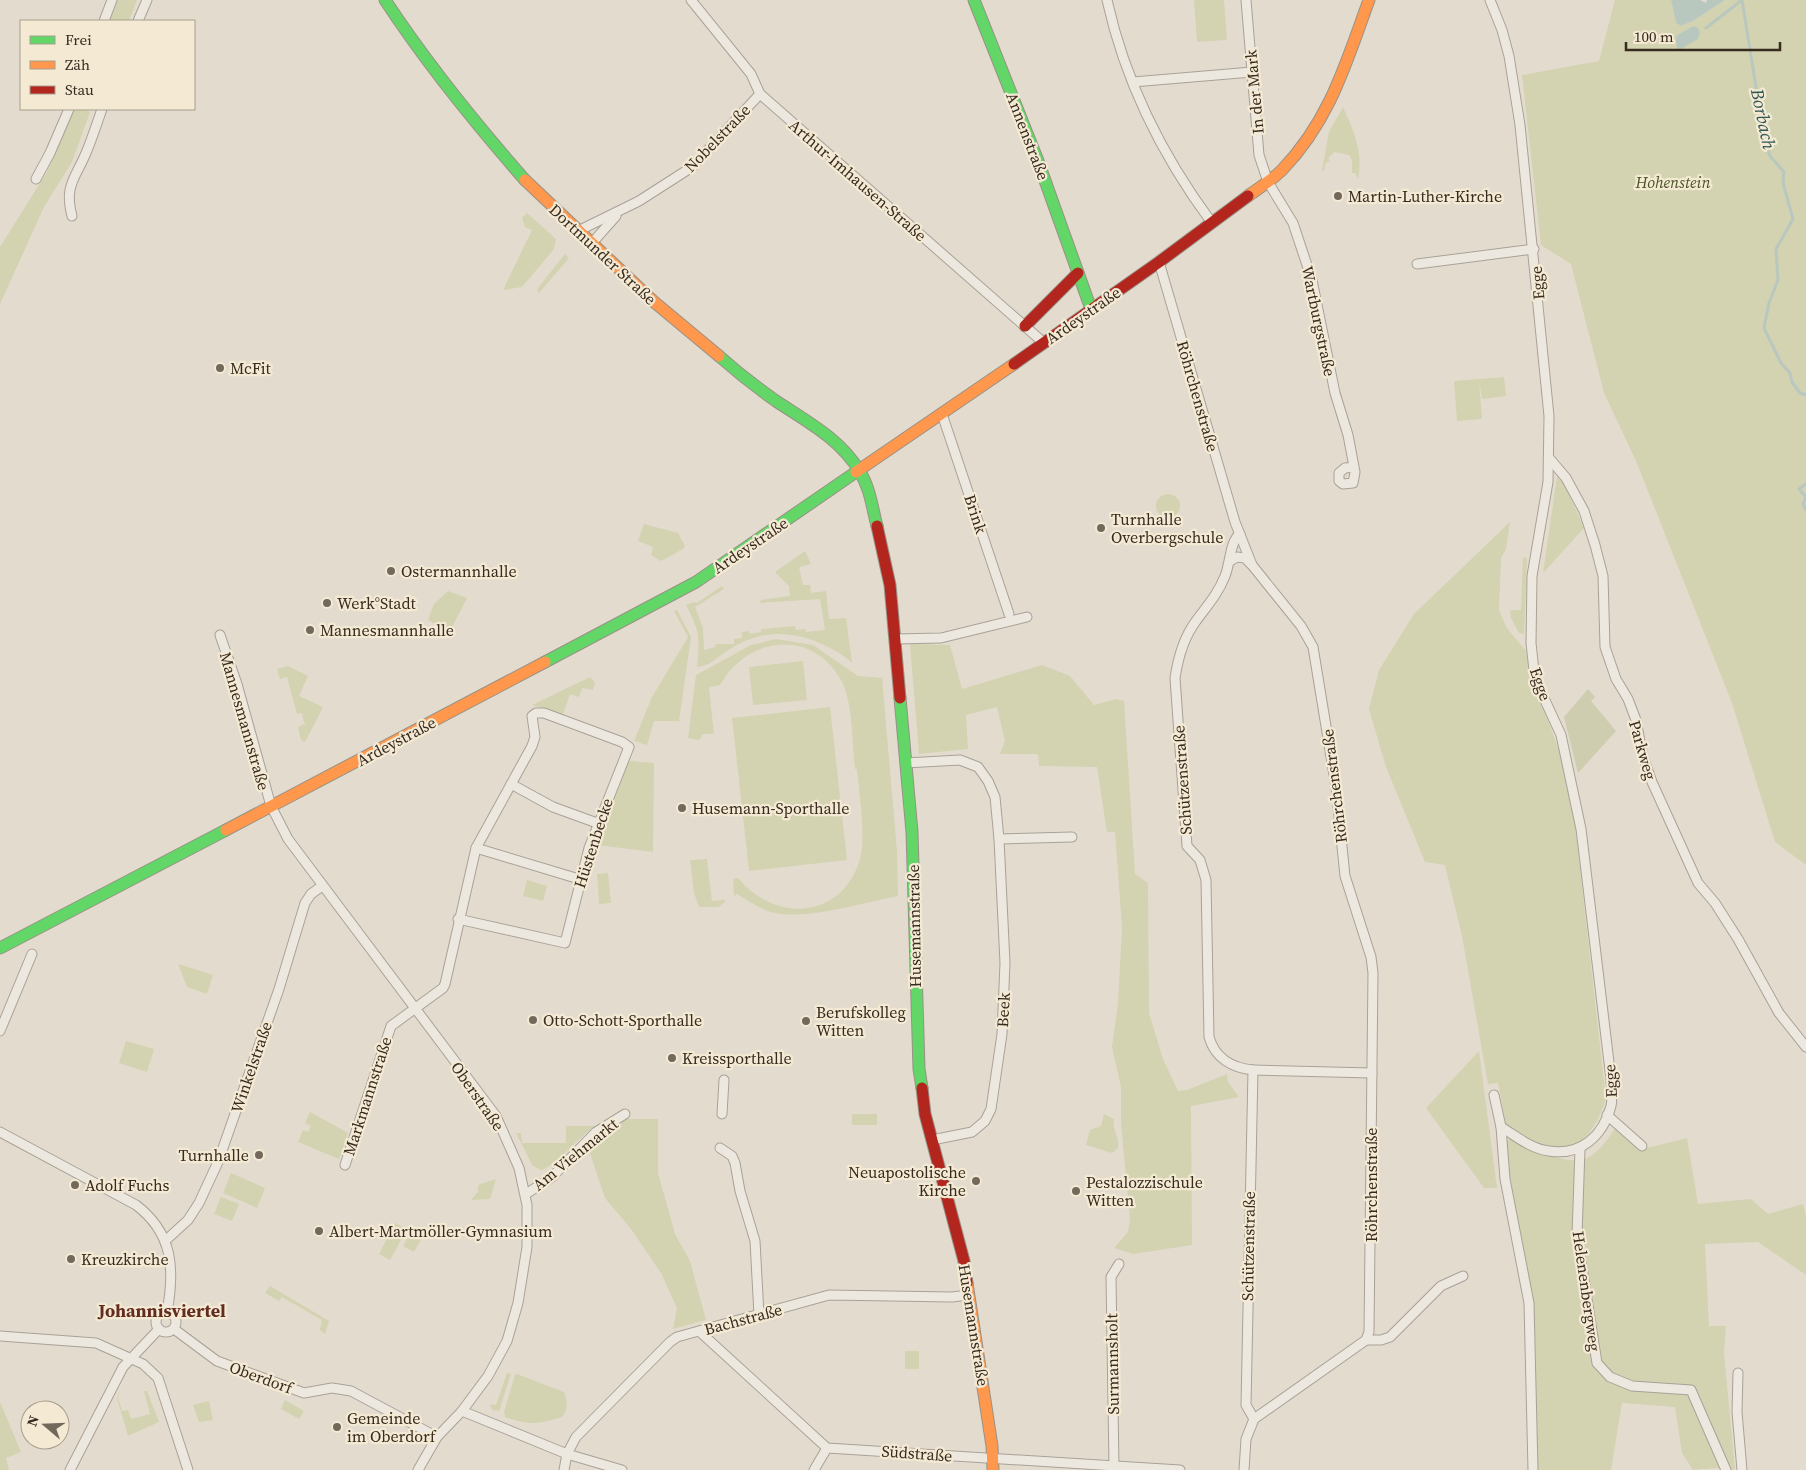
<svg xmlns="http://www.w3.org/2000/svg" width="1806" height="1470" font-family="'Source Serif 4',serif">
	<style>
		.green { fill: #d3d2b1 }
		.cemetery { fill: #cecdb0 }
		.water { fill: #b9c8bf }
		.lines { fill: none; stroke-linecap: round; stroke-linejoin: round }
		.stream { stroke: #b9c8bf; stroke-width: 3 }
		.street-casing { stroke: #a9a197; stroke-width: 11 }
		.fast-casing { stroke: #989187; stroke-width: 13 }
		.slow-casing { stroke: #989187; stroke-width: 13 }
		.jam-casing { stroke: #989187; stroke-width: 13 }
		.street { stroke: #ece8df; stroke-width: 9 }
		.fast { stroke: #63d668; stroke-width: 11 }
		.slow { stroke: #ff974d; stroke-width: 11 }
		.jam { stroke: #b3261e; stroke-width: 11 }
		.poi-dot { fill: #73685c; stroke: #f4ead4; stroke-width: 2 }
		.labels { text-anchor: middle; stroke-width: 4.5; stroke-linejoin: round; paint-order: stroke }
		.street-label { font-size: 16px; fill: #372a1f; stroke: #f4ead4 }
		.park-label { font-size: 16px; font-style: italic; fill: #4a5326; stroke: #f4ead4 }
		.poi-label { font-size: 16px; fill: #372a1f; stroke: #f4ead4; text-anchor: start }
		.water-label { font-size: 18px; font-style: italic; fill: #2f5753; stroke: #f4ead4 }
		.neighbourhood-label { font-size: 18px; font-weight: bold; fill: #622c20; stroke: #f4ead4 }
	</style>
	<rect width="100%" height="100%" fill="#e3dcce"/>
	<!-- green -->
	<g class="green">
		<path d="M118,0H137L129,21H110Z"/>
		<path d="M1194,0H1224L1227,40L1197,42Z"/>
		<path d="M1615,0H1671L1676,23L1681,26L1693,21L1725,0H1806V865L1775,842L1732,703L1636,461L1604,393L1571,264L1541,245L1522,75L1599,61Z"/>
		<path d="M1343,107C1353,129 1364,154 1358,179L1355,173H1352V160L1349,155L1335,152L1328,158L1330,161L1325,164L1324,171L1322,170L1329,132Z"/>
		<path d="M74,109H83L90,112L72,162L44,207L0,304V247L47,172Z"/>
		<path d="M527,213L556,239L554,249L522,287L503,290L532,230L525,227L522,218Z"/>
		<path d="M565,254L569,258L539,293L537,289Z"/>
		<path d="M1504,377L1506,396L1482,399L1479,381L1482,419L1457,421L1454,381Z"/>
		<path d="M1558,470L1584,528L1543,573Z"/>
		<circle cx="1168" cy="506" r="12"/>
		<path d="M1510,522L1506,549L1501,558L1499,610L1506,627L1526,651L1530,685L1546,714L1559,751L1574,815L1606,1099C1585,1161 1555,1156 1506,1125L1498,1083L1488,1084L1462,936L1445,865L1425,862L1386,767L1369,709L1379,670L1414,614Z"/>
		<path d="M644,524L678,533L685,546L683,549L661,561L651,555L653,547L638,541Z"/>
		<path d="M805,551L811,564L799,567L803,585H810L811,593L826,591L829,619L846,618L852,663C844,655 836,651 826,646C793,630 762,629 730,649C720,655 709,667 697,667C700,637 700,632 686,605L694,602L697,603L722,586L724,589L695,607L703,628L704,650L715,647L716,644H734V639L742,638V632L749,631L750,634L761,632V629L795,626L796,630L805,629L806,632L825,630L820,599L760,603L761,600L790,596L789,586L775,572Z"/>
		<path d="M1523,557L1527,558L1524,634L1519,633L1511,618L1510,610H1521Z"/>
		<path d="M448,591L467,598L450,631L428,620L434,604Z"/>
		<path d="M677,610L691,637L679,721H654L647,745L634,741L652,697L688,637L674,611Z"/>
		<path d="M776,639L813,645L858,676L882,678L897,851L898,896C866,902 807,920 775,913C761,910 749,901 737,894L734,896L733,879L738,878C775,923 842,920 860,859C866,837 859,792 857,769H855C852,745 853,703 842,682C814,628 748,635 720,685L709,687L714,734H703L699,740L688,738L696,675L751,645Z"/>
		<path d="M910,644L950,645L962,689L1042,665L1070,676L1094,705L1116,699L1124,701L1135,874L1148,883L1149,1013L1163,1059L1178,1091L1187,1090L1227,1074L1228,1082L1239,1097L1191,1106L1192,1245L1133,1254L1114,1248L1128,1232L1130,1219L1121,1124V1087L1112,1047L1118,1003L1122,928L1115,832H1107L1097,767L1039,766L1038,754H1000L1005,741L997,707L966,715L968,749L919,754Z"/>
		<path d="M803,661L807,700L753,705L749,667Z"/>
		<path d="M288,666L308,676L299,696L323,707L305,742L301,740L298,727L307,723H304L302,713L297,714L287,677L280,679L277,669Z"/>
		<path d="M590,677L595,683L593,690L582,688L579,697L570,694L563,714L532,705Z"/>
		<path d="M830,707L847,860L749,871L732,718Z"/>
		<path d="M629,761L654,763L653,852L597,845Z"/>
		<path d="M707,859L712,901L725,900V902L718,907H699L694,893L690,860Z"/>
		<path d="M608,873L611,903L599,904L597,874Z"/>
		<path d="M527,880L547,886L543,901L523,896Z"/>
		<path d="M178,964L213,975L207,994L187,987Z"/>
		<path d="M126,1041L154,1049L147,1072L119,1063Z"/>
		<path d="M1479,1051L1497,1188H1484L1426,1108Z"/>
		<path d="M310,1112L348,1133L339,1159L298,1142L303,1130L308,1132L311,1126L305,1123Z"/>
		<rect x="852" y="1114" width="25" height="11"/>
		<path d="M1104,1114L1114,1119C1112,1130 1120,1138 1118,1148L1112,1153L1086,1145L1090,1130L1101,1126Z"/>
		<path d="M625,1119H658V1173L675,1234L690,1261L706,1320L673,1329L677,1308L661,1273L631,1229L605,1198L589,1150Z"/>
		<path d="M566,1126H595C577,1138 559,1164 541,1170L533,1166L516,1133H521L522,1143H566Z"/>
		<path d="M1616,1127L1639,1147L1647,1148L1687,1138L1698,1204L1751,1199L1768,1214L1803,1204L1806,1217V1275L1758,1242L1705,1244L1709,1326H1726L1724,1353L1735,1470L1716,1468L1693,1470L1682,1453L1675,1407L1622,1403L1611,1470H1537L1535,1334L1505,1144L1507,1140L1513,1138C1529,1146 1569,1168 1587,1158C1599,1152 1609,1138 1616,1127Z"/>
		<path d="M231,1173L265,1188L257,1208L223,1193Z"/>
		<path d="M496,1179L490,1199L471,1200L478,1192V1185Z"/>
		<path d="M221,1197L239,1204L232,1221L214,1214Z"/>
		<path d="M395,1223L407,1229L390,1260L379,1254Z"/>
		<path d="M411,1230L424,1234L414,1252L403,1246Z"/>
		<path d="M270,1286L329,1321L325,1334L320,1330L322,1320L282,1297L279,1301L265,1293Z"/>
		<rect x="905" y="1351" width="14" height="18"/>
		<path d="M507,1373L511,1374L499,1411L492,1410L490,1404L496,1405Z"/>
		<path d="M517,1374L564,1392C568,1402 568,1408 562,1417C538,1424 530,1426 505,1417L504,1412L515,1375Z"/>
		<path d="M120,1389L118,1398L122,1411L128,1410L131,1419L150,1414L144,1391H147L159,1422L128,1436L117,1398Z"/>
		<path d="M285,1400L304,1411L299,1419L281,1409Z"/>
		<path d="M209,1401L213,1420L199,1422L193,1405Z"/>
		<path d="M0,1402L21,1452L6,1458L9,1470H0Z"/>
	</g>
	<!-- cemetery -->
	<path class="cemetery" d="M1588,689L1595,697L1591,701L1616,731L1578,773L1564,717Z"/>
	<!-- water -->
	<g class="water">
		<path d="M1671,0H1700L1706,3L1707,0H1725L1693,21L1681,26L1676,23Z"/>
		<path d="M1693,26L1698,28L1700,32L1698,39L1681,49H1677L1676,36Z"/>
	</g>
	<g class="lines">
		<!-- stream -->
		<g class="stream">
			<path d="M1706,28L1742,0L1765,143L1770,156L1784,172L1783,183L1793,219L1776,249L1778,280L1769,303L1764,328L1781,363L1790,373L1792,382L1800,393L1806,395"/>
			<path d="M1806,484L1799,489L1806,497L1803,504L1806,510"/>
		</g>
		<!-- street casing -->
		<g class="street-casing">
			<g id="street">
				<path d="M691,0L751,74L760,94L1044,343"/>
				<path d="M1107,0C1125,81 1163,157 1212,223"/>
				<path d="M1246,0L1259,155L1268,182L1293,223L1312,280L1335,393L1348,435L1355,472L1353,483L1343,484L1339,481V473L1345,468L1354,467"/>
				<path d="M1490,0L1502,30L1509,56L1520,125L1549,416L1548,482L1532,576L1531,643L1534,671L1538,685L1561,735L1581,829L1611,1079C1611,1087 1613,1098 1611,1106C1603,1136 1581,1156 1549,1151C1531,1149 1516,1136 1501,1127"/>
				<path d="M104,21L112,0"/>
				<path d="M138,21L147,0"/>
				<path d="M1133,82L1252,72"/>
				<path d="M36,179L50,153L69,109"/>
				<path d="M72,216C64,186 75,179 86,153C92,139 97,123 102,109"/>
				<path d="M578,231L639,201L692,167L760,94"/>
				<path d="M592,243L616,216"/>
				<path d="M1159,262L1235,522L1252,565L1301,626L1313,647L1336,787L1345,876L1371,957L1373,973L1369,1332L1366,1340L1254,1419L1246,1439L1244,1470"/>
				<path d="M1417,264L1534,249"/>
				<path d="M942,414L1009,614"/>
				<path d="M1550,459L1566,478L1584,511L1595,545L1603,576L1605,647L1616,679L1628,699L1636,720L1643,757L1652,782L1698,883L1715,903L1738,939L1779,1013L1806,1047"/>
				<path d="M1240,534C1230,540 1230,565 1225,576C1218,594 1207,606 1196,621C1184,637 1178,658 1175,678L1187,846L1200,860L1206,880L1209,1037C1215,1058 1232,1068 1253,1070L1246,1405L1254,1419"/>
				<path d="M1230,561L1237,557L1245,558L1252,565"/>
				<path d="M220,635L237,684L271,806L288,839L496,1116L519,1168L527,1205V1247L518,1303L507,1341L488,1376L462,1411L437,1437L418,1470"/>
				<path d="M895,639L941,638L1027,617"/>
				<path d="M905,763L960,760L978,767L988,781L995,797L999,839L1005,963L1002,1034L991,1109L985,1121L972,1132L932,1140"/>
				<path d="M511,784L553,807L597,823"/>
				<path d="M999,839L1072,837"/>
				<path d="M476,848L579,879"/>
				<path d="M0,1031L32,954"/>
				<path d="M1253,1070L1372,1073"/>
				<path d="M1494,1095L1501,1127L1505,1179L1529,1303L1533,1470"/>
				<path d="M722,1114L724,1080"/>
				<path d="M1607,1115L1642,1146"/>
				<path d="M0,1132L136,1205C173,1233 175,1269 167,1312"/>
				<path d="M720,1148L732,1156L735,1163L740,1191L755,1241L759,1315"/>
				<path d="M1580,1149L1577,1235L1597,1363L1610,1377L1632,1386L1691,1390L1726,1470"/>
				<path d="M345,1165L391,1026L443,988L445,984L476,848L532,746L535,737L532,716L536,713H544L622,742L629,747L589,848L565,943L458,919"/>
				<path d="M526,1194L552,1177L596,1132L625,1114"/>
				<path d="M165,1241L188,1220L199,1203L218,1162L279,989L305,903L311,894L322,886"/>
				<circle cx="166" cy="1322" r="10"/>
				<path d="M174,1329L217,1361L304,1393L332,1388L351,1391L437,1437"/>
				<path d="M699,1331L827,1448L1180,1470"/>
				<path d="M0,1336L96,1343L143,1364L158,1378L188,1470"/>
				<path d="M1366,1340H1381L1390,1337L1441,1286L1463,1276"/>
				<path d="M1738,1373L1737,1412L1742,1470"/>
				<path d="M462,1411L567,1454L622,1470"/>
				<path d="M1114,1467L1111,1277L1119,1264"/>
				<path d="M70,1470L123,1367L159,1329"/>
				<path d="M564,1470L567,1454L576,1437L670,1342L677,1337L829,1295L952,1297L969,1295"/>
				<path d="M814,1470L827,1448"/>
			</g>
		</g>
		<!-- fast casing -->
		<g class="fast-casing">
			<g id="fast">
				<path d="M385,0C427,64 475,123 525,180"/>
				<path d="M974,0L1038,161L1091,309"/>
				<path d="M719,356C737,372 756,387 776,401C806,421 841,439 860,472C870,488 872,507 877,526"/>
				<path d="M545,662L696,582L856,472"/>
				<path d="M900,698L912,832L919,1069L922,1088"/>
				<path d="M0,948L226,830"/>
			</g>
		</g>
		<!-- slow casing -->
		<g class="slow-casing">
			<g id="slow">
				<path d="M525,180L653,301L719,356"/>
				<path d="M1248,196C1259,188 1272,180 1282,170C1330,120 1346,63 1369,0"/>
				<path d="M856,472L1014,364"/>
				<path d="M226,830L545,662"/>
				<path d="M967,1283L992,1446L993,1470"/>
			</g>
		</g>
		<!-- jam casing -->
		<g class="jam-casing">
			<g id="jam">
				<path d="M1025,326L1078,273"/>
				<path d="M1014,364L1159,262L1248,196"/>
				<path d="M877,526L890,585L900,698"/>
				<path d="M922,1088L925,1114L964,1261L967,1283"/>
			</g>
		</g>
		<!-- street -->
		<use href="#street" class="street"/>
		<!-- fast -->
		<use href="#fast" class="fast"/>
		<!-- slow -->
		<use href="#slow" class="slow"/>
		<!-- jam -->
		<use href="#jam" class="jam"/>
	</g>
	<!-- markers -->
	<g class="poi-dot">
		<circle cx="1338" cy="196" r="5"/>
		<circle cx="220" cy="368" r="5"/>
		<circle cx="1101" cy="528" r="5"/>
		<circle cx="391" cy="571" r="5"/>
		<circle cx="327" cy="603" r="5"/>
		<circle cx="310" cy="630" r="5"/>
		<circle cx="682" cy="808" r="5"/>
		<circle cx="533" cy="1020" r="5"/>
		<circle cx="806" cy="1021" r="5"/>
		<circle cx="672" cy="1058" r="5"/>
		<circle cx="259" cy="1155" r="5"/>
		<circle cx="976" cy="1181" r="5"/>
		<circle cx="75" cy="1185" r="5"/>
		<circle cx="1076" cy="1191" r="5"/>
		<circle cx="319" cy="1231" r="5"/>
		<circle cx="71" cy="1259" r="5"/>
		<circle cx="337" cy="1427" r="5"/>
	</g>
	<g class="labels">
		<!-- street labels -->
		<g class="street-label">
			<text transform="translate(1254 92) rotate(-95)" y="6">In der Mark</text>
			<text transform="translate(1028 136) rotate(69)" y="6">Annenstraße</text>
			<text transform="translate(717 138) rotate(-46)" y="6">Nobelstraße</text>
			<text transform="translate(858 180) rotate(41)" y="6">Arthur-Imhausen-Straße</text>
			<text transform="translate(603 254) rotate(43)" y="6">Dortmunder Straße</text>
			<text transform="translate(1537 283) rotate(-95)" y="6">Egge</text>
			<text transform="translate(1083 315) rotate(-35)" y="6">Ardeystraße</text>
			<text transform="translate(1319 321) rotate(78)" y="6">Wartburgstraße</text>
			<text transform="translate(1198 396) rotate(74)" y="6">Röhrchenstraße</text>
			<text transform="translate(976 514) rotate(72)" y="6">Brink</text>
			<text transform="translate(750 545) rotate(-34)" y="6">Ardeystraße</text>
			<text transform="translate(1541 684) rotate(70)" y="6">Egge</text>
			<text transform="translate(245 721) rotate(74)" y="6">Mannesmannstraße</text>
			<text transform="translate(396 741) rotate(-28)" y="6">Ardeystraße</text>
			<text transform="translate(1643 750) rotate(74)" y="6">Parkweg</text>
			<text transform="translate(1182 780) rotate(-94)" y="6">Schützenstraße</text>
			<text transform="translate(1334 786) rotate(-97)" y="6">Röhrchenstraße</text>
			<text transform="translate(593 843) rotate(-72)" y="6">Hüstenbecke</text>
			<text transform="translate(914 926) rotate(-91)" y="6">Husemannstraße</text>
			<text transform="translate(1003 1010) rotate(-87)" y="6">Beek</text>
			<text transform="translate(251 1067) rotate(-71)" y="6">Winkelstraße</text>
			<text transform="translate(1610 1081) rotate(-93)" y="6">Egge</text>
			<text transform="translate(367 1096) rotate(-72)" y="6">Markmannstraße</text>
			<text transform="translate(478 1096) rotate(55)" y="6">Oberstraße</text>
			<text transform="translate(575 1154) rotate(-39)" y="6">Am Viehmarkt</text>
			<text transform="translate(1371 1185) rotate(-90)" y="6">Röhrchenstraße</text>
			<text transform="translate(1248 1246) rotate(-89)" y="6">Schützenstraße</text>
			<text transform="translate(1587 1291) rotate(82)" y="6">Helenenbergweg</text>
			<text transform="translate(743 1319) rotate(-15)" y="6">Bachstraße</text>
			<text transform="translate(974 1325) rotate(81)" y="6">Husemannstraße</text>
			<text transform="translate(1112 1364) rotate(-91)" y="6">Surmannsholt</text>
			<text transform="translate(261 1377) rotate(20)" y="6">Oberdorf</text>
			<text transform="translate(917 1453) rotate(4)" y="6">Südstraße</text>
		</g>
		<!-- park labels -->
		<g class="park-label">
			<text x="1673" y="188">Hohenstein</text>
		</g>
		<!-- poi labels -->
		<g class="poi-label">
			<text x="1348" y="202">Martin-Luther-Kirche</text>
			<text x="230" y="374">McFit</text>
			<text x="1111" y="525">Turnhalle<tspan x="1111" dy="18">Overbergschule</tspan></text>
			<text x="401" y="577">Ostermannhalle</text>
			<text x="337" y="609">Werk°Stadt</text>
			<text x="320" y="636">Mannesmannhalle</text>
			<text x="692" y="814">Husemann-Sporthalle</text>
			<text x="816" y="1018">Berufskolleg<tspan x="816" dy="18">Witten</tspan></text>
			<text x="543" y="1026">Otto-Schott-Sporthalle</text>
			<text x="682" y="1064">Kreissporthalle</text>
			<text x="249" y="1161" text-anchor="end">Turnhalle</text>
			<text x="966" y="1178" text-anchor="end">Neuapostolische<tspan x="966" dy="18">Kirche</tspan></text>
			<text x="1086" y="1188">Pestalozzischule<tspan x="1086" dy="18">Witten</tspan></text>
			<text x="85" y="1191">Adolf Fuchs</text>
			<text x="329" y="1237">Albert-Martmöller-Gymnasium</text>
			<text x="81" y="1265">Kreuzkirche</text>
			<text x="347" y="1424">Gemeinde<tspan x="347" dy="18">im Oberdorf</tspan></text>
		</g>
		<!-- water labels -->
		<g class="water-label">
			<text transform="translate(1763 119) rotate(78)" y="6">Borbach</text>
		</g>
		<!-- neighbourhood labels -->
		<g class="neighbourhood-label">
			<text x="162" y="1317">Johannisviertel</text>
		</g>
	</g>
	<!-- legend -->
	<rect x="20" y="20" width="175" height="90" fill="#f4ead4" stroke="#a89d8c"/>
	<rect x="30" y="36" width="25" height="8" fill="#63d668" stroke="#a89d8c"/>
	<text x="65" y="45" font-size="15" fill="#372a1f">Frei</text>
	<rect x="30" y="61" width="25" height="8" fill="#ff974d" stroke="#a89d8c"/>
	<text x="65" y="70" font-size="15" fill="#372a1f">Zäh</text>
	<rect x="30" y="86" width="25" height="8" fill="#b3261e" stroke="#a89d8c"/>
	<text x="65" y="95" font-size="15" fill="#372a1f">Stau</text>
	<!-- north arrow -->
	<g transform="translate(45 1425) rotate(289)"><circle r="24" fill="#f4ead4" stroke="#a89d8c"/>
	<path d="M0-4L9 19L0 12L-9 19Z" fill="#73685c"/>
	<text y="-8" font-size="14" font-weight="bold" text-anchor="middle" fill="#372a1f">N</text>
	</g>
	<!-- scale -->
	<path d="M1626 42v8h154v-8" fill="none" stroke="#372a1f" stroke-width="2.5"/>
	<text x="1634" y="42" font-size="15" fill="#372a1f" stroke="#f4ead4" stroke-width="4" paint-order="stroke">100 m</text>
</svg>
